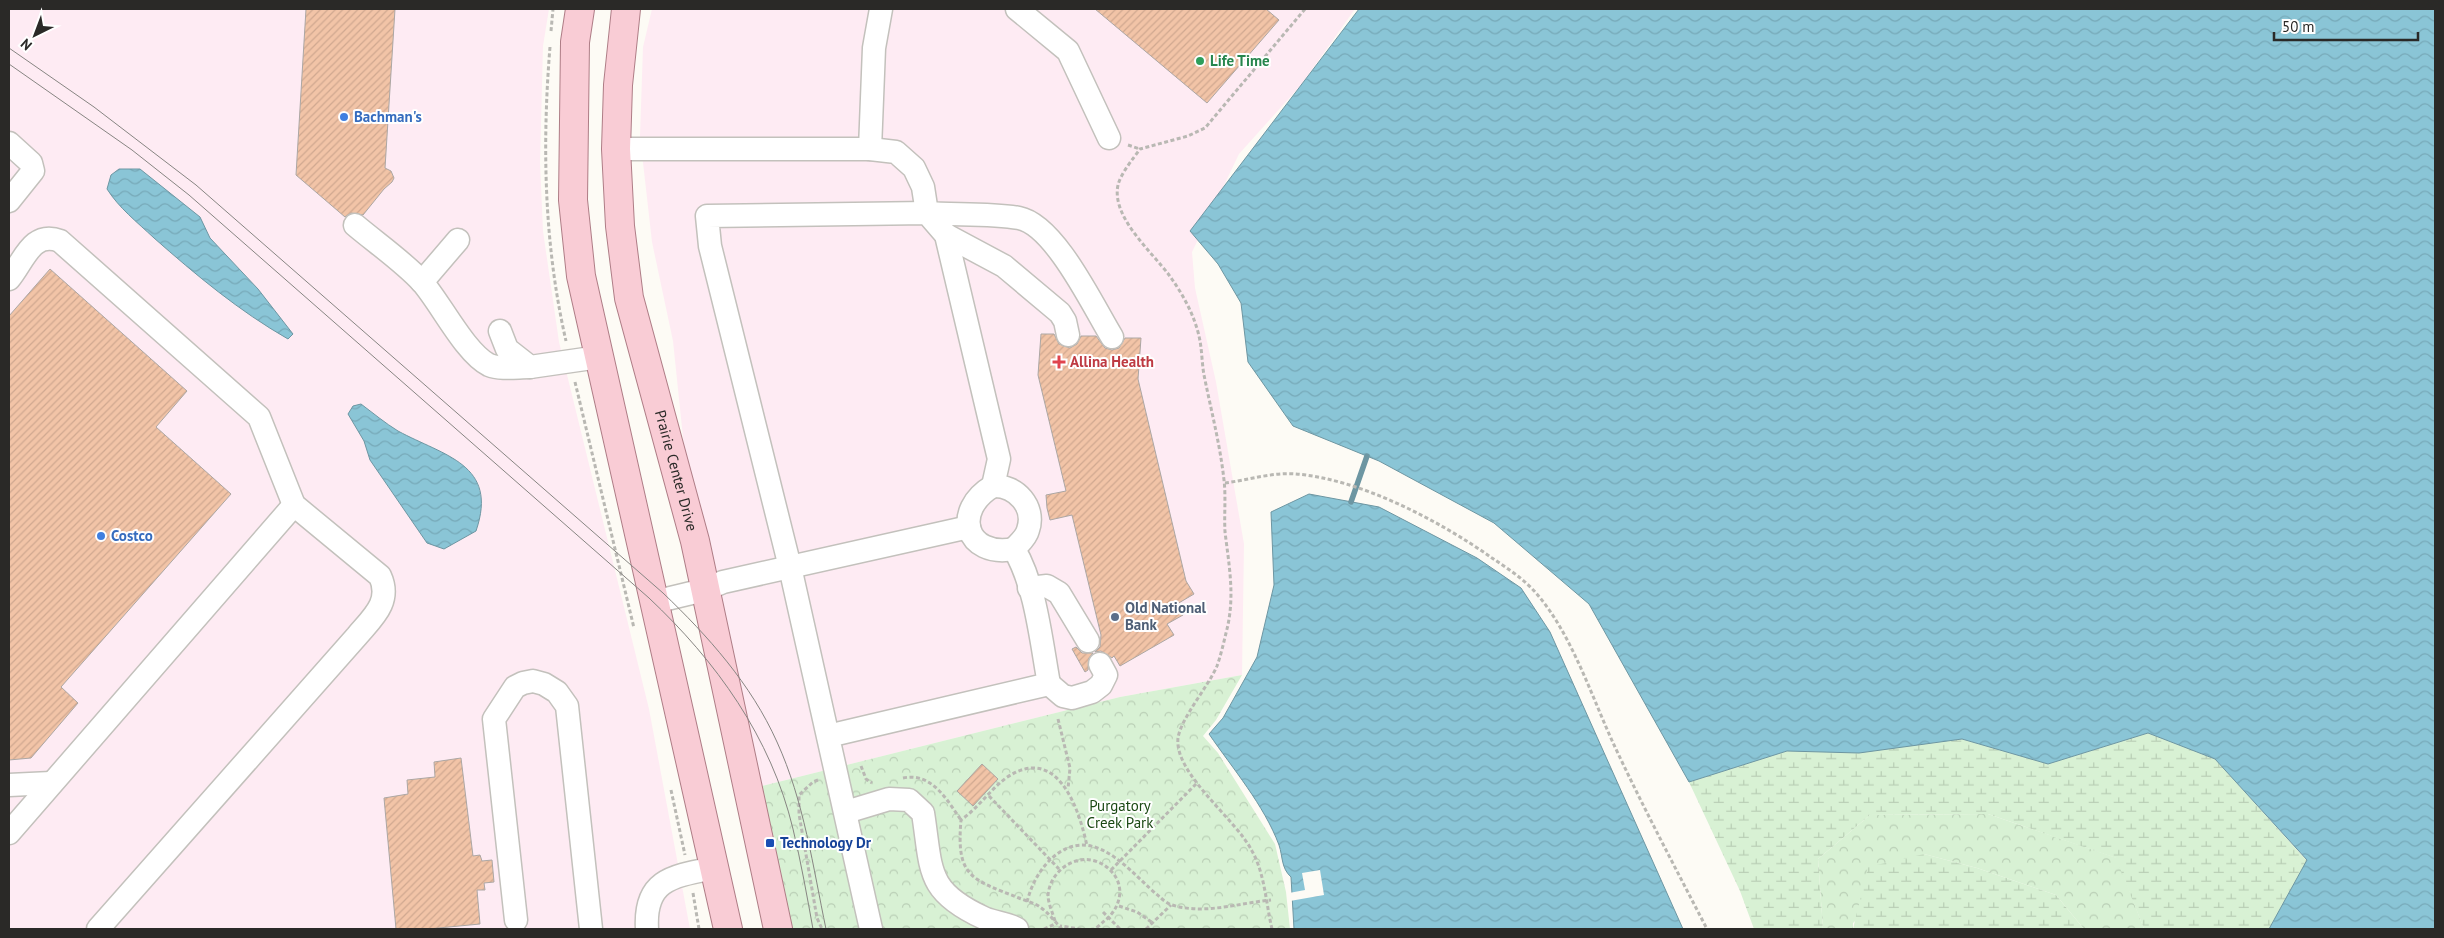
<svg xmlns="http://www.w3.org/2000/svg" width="2444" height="938" font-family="'PT Sans',sans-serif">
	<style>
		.commercial { fill: #feebf3 }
		.forest { fill: url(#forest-crowns) }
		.wetland { fill: url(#wetland-marsh) }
		.water { fill: url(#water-waves); stroke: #6d96a2 }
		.pier { fill: #fdfbf5 }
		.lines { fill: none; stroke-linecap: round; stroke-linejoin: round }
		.stream { stroke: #6d96a2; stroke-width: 5.5 }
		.building { fill: url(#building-hatch); stroke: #aca7a4 }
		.minor-casing { stroke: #c3c1bc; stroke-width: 25 }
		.major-casing { stroke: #ae7d86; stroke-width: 30 }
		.path { stroke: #b9b8b3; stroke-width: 3; stroke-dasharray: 4 2.5; stroke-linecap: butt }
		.minor { stroke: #fff; stroke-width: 22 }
		.major { stroke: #f9ccd5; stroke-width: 28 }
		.tram { stroke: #878582; stroke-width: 1 }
		.leisure-dot { fill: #2e9e5b; stroke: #fff; stroke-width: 2 }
		.shop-dot { fill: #3f7fe0; stroke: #fff; stroke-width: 2 }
		.health-dot { fill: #e0444e; stroke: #fff; stroke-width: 2 }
		.service-dot { fill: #5c6f8a; stroke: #fff; stroke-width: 2 }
		.transit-dot { fill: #1a4fb4; stroke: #fff; stroke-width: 2 }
		.labels { text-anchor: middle; stroke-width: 4; stroke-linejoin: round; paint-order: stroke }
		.leisure-label { font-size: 15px; font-weight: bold; fill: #27864d; stroke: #fff; text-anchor: start }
		.shop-label { font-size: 15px; font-weight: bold; fill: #366cbe; stroke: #fff; text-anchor: start }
		.health-label { font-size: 15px; font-weight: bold; fill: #be3a42; stroke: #fff; text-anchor: start }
		.street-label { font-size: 15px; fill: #2a2927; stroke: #fff }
		.service-label { font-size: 15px; font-weight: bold; fill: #4e5e75; stroke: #fff; text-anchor: start }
		.park-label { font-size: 15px; fill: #1b4914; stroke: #fff }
		.transit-label { font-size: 15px; font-weight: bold; fill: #164399; stroke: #fff; text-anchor: start }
	</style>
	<defs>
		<pattern id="forest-crowns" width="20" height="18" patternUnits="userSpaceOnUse" patternTransform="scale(1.25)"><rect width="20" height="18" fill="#d8f1d4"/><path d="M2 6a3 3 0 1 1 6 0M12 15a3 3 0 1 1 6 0" fill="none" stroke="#bacfb6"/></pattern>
		<pattern id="wetland-marsh" width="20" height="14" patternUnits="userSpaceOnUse" patternTransform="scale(1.25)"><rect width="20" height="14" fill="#d8f1d4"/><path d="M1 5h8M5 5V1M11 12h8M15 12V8" fill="none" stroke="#bacfb6"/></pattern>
		<pattern id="water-waves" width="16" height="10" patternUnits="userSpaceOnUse" patternTransform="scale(1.25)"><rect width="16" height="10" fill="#8ac5d6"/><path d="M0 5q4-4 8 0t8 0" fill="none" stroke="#77a9b8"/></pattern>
		<pattern id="building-hatch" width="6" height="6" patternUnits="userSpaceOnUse" patternTransform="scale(1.25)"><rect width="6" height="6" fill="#f2c4a7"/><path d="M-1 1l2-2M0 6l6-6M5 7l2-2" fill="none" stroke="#d0a890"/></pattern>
	</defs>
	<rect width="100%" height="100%" fill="#fdfbf5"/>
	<!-- commercial -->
	<g class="commercial">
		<path d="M9,9H549L543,46L540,163L543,231L559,342L649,709L690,929H9Z"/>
		<path d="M652,9H1355L1301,85L1239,154L1192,252L1195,288L1216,382L1244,544L1242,675L1120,697L758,787L684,447L673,341L652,242L640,136L643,47Z"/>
	</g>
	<!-- forest -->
	<g class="forest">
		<path d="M1242,675L1216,720L1203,736L1218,753L1275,844L1286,892L1290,929H789L758,787L1120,697Z"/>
		<path d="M1988,814L2117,858L2144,929H2084L2056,895L1977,868L1924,854L1853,923V929H1823L1818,859L1870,815Z"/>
	</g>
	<!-- wetland -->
	<g class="wetland">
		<path d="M2148,733L2215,759L2307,861L2269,929H2144L2116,858L1988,814L1870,815L1818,859L1823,929H1754L1740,891L1689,782L1787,751L1962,739L2048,764Z"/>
		<path d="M1924,854L1977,868L2056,895L2084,929H1853L1868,867Z"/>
	</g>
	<!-- water -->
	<g class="water">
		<path d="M1359,9H2435V929H2269L2307,860L2215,759L2148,733L2048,764L1962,739L1859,753L1787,751L1689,782L1589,604L1494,523L1379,461L1293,426L1248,362L1241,303L1218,264L1190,231Z"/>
		<path d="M119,169H140L200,217L210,238L258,289L293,334L288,339C239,311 196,275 154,238C137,222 119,208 107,189L111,175Z"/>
		<path d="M361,404C373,413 385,423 398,431C444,456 499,464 476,531L444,549L427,543L370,460L364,441L348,414L353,406Z"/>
		<path d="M1309,494L1379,507L1477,558L1521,588L1550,632L1683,929H1294L1291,877C1281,868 1283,857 1279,845C1264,805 1233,769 1209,734L1223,718L1257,657L1274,585L1271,512Z"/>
	</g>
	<!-- pier -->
	<path class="pier" d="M1320,870L1324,895L1290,901L1289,893L1305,890L1302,873Z"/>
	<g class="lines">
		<!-- stream -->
		<path class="stream" d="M1351,502L1367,456"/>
	</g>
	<!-- building -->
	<g class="building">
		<path d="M306,9H395L385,168L391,171L394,178L392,182L384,189L363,215L351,213L345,217L296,175Z"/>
		<path d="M1095,9H1266L1279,20L1207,103Z"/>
		<path d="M50,269L187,391L156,427L231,494L61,687L78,703L31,758L9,760V316Z"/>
		<path d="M1041,334H1054L1059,344L1070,348L1077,344L1081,336H1096L1105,348L1112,350L1119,348L1125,338H1141L1138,379L1186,581L1194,594L1177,604L1183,615L1167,624L1174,635L1120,666L1114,656L1112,658L1101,651L1095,652L1100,647L1101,635L1072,515L1050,520L1047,508L1046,495L1066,491L1038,375Z"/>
		<path d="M1076,647L1082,653H1093L1089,658L1088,670L1085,672L1072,649Z"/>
		<path d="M461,758L473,856L480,855L482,861L492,860L494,882L484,883L485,890H477L480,924L428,929H396L384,798L408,794L407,780L435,777L434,762Z"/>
		<path d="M982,764L998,779L973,806L957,791Z"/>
	</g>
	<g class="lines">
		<!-- minor casing -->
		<g class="minor-casing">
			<g id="minor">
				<path d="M1017,9L1068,51L1109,138"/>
				<path d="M9,143L31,163L33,171L9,201"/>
				<path d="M616,149H870L896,152L914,168L923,187L927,213C955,215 992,213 1019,218C1055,225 1093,306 1112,337"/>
				<path d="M870,149L874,48L881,9"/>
				<path d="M355,225C375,242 405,263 422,282C440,302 465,353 489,365C501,370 517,367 530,367"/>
				<path d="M946,235L1004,266L1060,313L1065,321L1068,335"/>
				<path d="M9,279C24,261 32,230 60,241L259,417L294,505L380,576C392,602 372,618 357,636L98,929"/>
				<path d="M422,282L458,240"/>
				<path d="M500,331L507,349L530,367L599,357"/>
				<path d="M993,486C952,510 965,558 1014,549"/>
				<path d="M1029,588L1047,586L1059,593L1088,641"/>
				<path d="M654,602L704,590L723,582L969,527"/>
				<path d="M1049,684L1063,696L1072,698L1092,692L1101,685L1106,675L1100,664"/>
				<path d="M828,736L1049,684C1041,641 1036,586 1014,549C1019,543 1026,538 1028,530C1036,507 1016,485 993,486L999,459L946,235L927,213L707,216L710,246L790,567L871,929"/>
				<path d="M9,785L51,783"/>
				<path d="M846,812L889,799L909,800L923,813C932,870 925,891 984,918C995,923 1008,923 1017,929"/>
				<path d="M9,833L294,505"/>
				<path d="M516,920L494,719L515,687L523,683L533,681L544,684L557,692L567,706L591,929"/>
				<path d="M647,929C644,879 673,876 715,868"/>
			</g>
		</g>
		<!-- major casing -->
		<g class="major-casing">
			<g id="major">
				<path d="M580,9L575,42L573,200L581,276L728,929"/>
				<path id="s1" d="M626,9L618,85L616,149L620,226L629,298L695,541L778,929"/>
			</g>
		</g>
		<!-- path -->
		<g class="path">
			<path d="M551,31L553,9"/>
			<path d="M550,47C542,145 544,245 566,341"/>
			<path d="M1128,145L1140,149"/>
			<path d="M575,382L634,628"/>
			<path d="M1225,483C1248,480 1273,472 1296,474C1360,479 1440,521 1492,558C1507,568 1524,579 1536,593C1572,634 1592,698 1615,747C1644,809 1676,869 1707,929"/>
			<path d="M1058,719L1070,768L1068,789"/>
			<path d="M861,766L866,779L872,783"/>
			<path d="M903,778C932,772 947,800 961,820"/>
			<path d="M818,780L813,782L799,795V814L817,918L822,929"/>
			<path d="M671,790L685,855"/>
			<path d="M989,796L1059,869"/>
			<path d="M1111,870L1197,783"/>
			<path d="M693,893L699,929"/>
			<path d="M1027,902C1032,882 1043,863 1060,852C1099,827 1133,876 1160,897C1163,900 1168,904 1172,905C1204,915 1239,903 1271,900"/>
			<path d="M1119,906L1137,912L1153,923"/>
			<path d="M1103,912L1120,929"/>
			<path d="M1055,921C1053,914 1048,903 1048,895C1051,865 1087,847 1110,870C1127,886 1120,910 1103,922C1101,924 1097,928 1094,929C1084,931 1070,927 1060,926"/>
			<path d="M1044,929L1057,923"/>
			<path d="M1062,929C1055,922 1049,913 1040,907C1035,903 1026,901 1019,898C971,879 956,877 961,820C978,808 990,790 1006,778C1057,743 1079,808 1087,846"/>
			<path d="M1146,929L1171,905"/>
			<path d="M1272,929C1266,904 1265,874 1252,851C1236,819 1174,774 1178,738C1181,718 1208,687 1217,666C1221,655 1224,641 1227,629C1235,596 1229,565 1225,532C1224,515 1226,497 1224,480C1220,444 1211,410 1204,375C1202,364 1202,352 1200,341C1196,318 1183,294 1169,275C1152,252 1111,217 1118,185C1121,173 1133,159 1140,149L1188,136L1205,128L1305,9"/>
		</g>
		<!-- minor -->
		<use href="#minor" class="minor"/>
		<!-- major -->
		<use href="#major" class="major"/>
		<!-- tram -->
		<g class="tram">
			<path d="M9,48L94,107L196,185L663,593C708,636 751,684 777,742C804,801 813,867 826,929"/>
			<path d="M9,64L132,150L189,195L649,598C716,661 771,737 793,829C801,862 807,896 813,929"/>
		</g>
	</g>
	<!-- markers -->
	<circle class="leisure-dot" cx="1200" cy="61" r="5"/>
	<g class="shop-dot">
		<circle cx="344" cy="117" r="5"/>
		<circle cx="101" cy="536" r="5"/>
	</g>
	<path class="health-dot" d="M1056.5 354.5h5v5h5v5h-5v5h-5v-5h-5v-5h5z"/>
	<circle class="service-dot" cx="1115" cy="617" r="5"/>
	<rect class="transit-dot" x="765" y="838" width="10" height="10" rx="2.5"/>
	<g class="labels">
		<!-- leisure labels -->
		<g class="leisure-label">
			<text x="1210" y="66">Life Time</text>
		</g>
		<!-- shop labels -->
		<g class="shop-label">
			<text x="354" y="122">Bachman's</text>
			<text x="111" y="541">Costco</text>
		</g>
		<!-- health labels -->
		<g class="health-label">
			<text x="1070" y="367">Allina Health</text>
		</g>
		<!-- street labels -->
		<g class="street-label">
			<text dy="5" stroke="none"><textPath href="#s1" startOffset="469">Prairie Center Drive</textPath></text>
		</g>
		<!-- service labels -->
		<g class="service-label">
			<text x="1125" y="613">Old National<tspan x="1125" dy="17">Bank</tspan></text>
		</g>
		<!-- park labels -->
		<g class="park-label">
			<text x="1120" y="811">Purgatory<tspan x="1120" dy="17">Creek Park</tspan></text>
		</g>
		<!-- transit labels -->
		<g class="transit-label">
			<text x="780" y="848">Technology Dr</text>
		</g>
	</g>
	<!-- border -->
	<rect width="2444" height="938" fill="none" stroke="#2a2927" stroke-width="20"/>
	<!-- north arrow -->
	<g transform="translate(35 35) rotate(222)" stroke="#ffffff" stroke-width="4" paint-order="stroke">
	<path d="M0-4L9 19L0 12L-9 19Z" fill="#2a2927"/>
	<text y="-8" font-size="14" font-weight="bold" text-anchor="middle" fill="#2a2927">N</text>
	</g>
	<!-- scale -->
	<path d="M2274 32v8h144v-8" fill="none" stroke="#2a2927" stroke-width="2.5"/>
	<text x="2282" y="32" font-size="15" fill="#2a2927" stroke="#ffffff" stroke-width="4" paint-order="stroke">50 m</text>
</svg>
